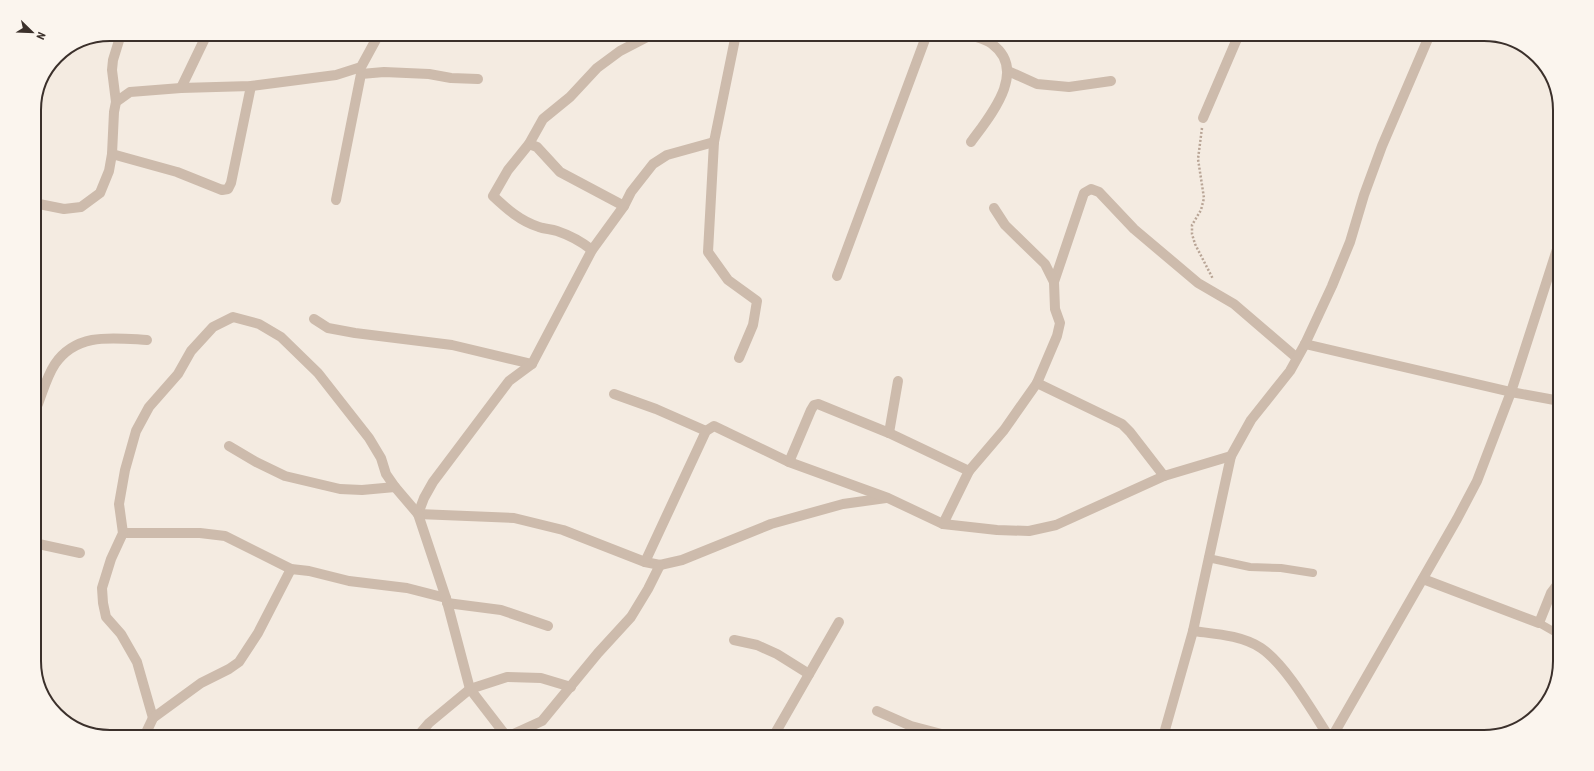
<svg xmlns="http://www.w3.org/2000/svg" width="1594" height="771" font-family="'Roboto Condensed',sans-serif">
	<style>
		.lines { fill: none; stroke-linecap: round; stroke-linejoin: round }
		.path { stroke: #b9a596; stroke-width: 2.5; stroke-dasharray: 2 2; stroke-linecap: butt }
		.service { stroke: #cdbbac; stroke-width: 8 }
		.minor { stroke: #cdbbac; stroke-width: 10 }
		.tertiary { stroke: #cdbbac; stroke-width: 10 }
		.rim { fill: none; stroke: #3b302b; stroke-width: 2 }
	</style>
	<rect width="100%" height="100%" fill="#f4ebe1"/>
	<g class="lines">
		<!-- path -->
		<path class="path" d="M1202,128L1198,159L1204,198L1201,210L1192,225V234L1195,244L1213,279"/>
		<!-- service -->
		<g class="service">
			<path d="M1138,37L1141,34"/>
			<path d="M1208,558L1250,567L1281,568L1313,573"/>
			<path d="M1539,623L1560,635"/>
		</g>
		<!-- minor -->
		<g class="minor">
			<path d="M736,34L714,142L708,252L728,280L757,301L753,325L739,358"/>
			<path d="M967,34C975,37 986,39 992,44C1029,71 989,117 971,142"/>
			<path d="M1008,71L1037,84L1069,87L1111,81"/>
			<path d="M181,88L207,34"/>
			<path d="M116,102L112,70L113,60L121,34"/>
			<path d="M1203,118L1239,34"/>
			<path d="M529,144L537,147L560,172L624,206"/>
			<path d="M112,154L177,172L222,190L228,189L231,183L251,86"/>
			<path d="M336,200L361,74L384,72L429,74L451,78L478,79"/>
			<path d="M34,203L64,209L81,207L100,193L109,171L112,154L114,112L116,102L130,92L181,88L251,86L336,75L361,67L379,34"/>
			<path d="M592,250C582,242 569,235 557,231C551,229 544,229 539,227C520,221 507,209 493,196L508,170L529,144L543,119L570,97L597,68L620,51L647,37L660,34"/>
			<path d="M837,276L927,34"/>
			<path d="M1054,282L1084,193L1091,189L1099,192L1134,229L1198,283L1234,304L1297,358"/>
			<path d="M314,319L328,328L355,333L452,345L532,364"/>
			<path d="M1305,344L1511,392L1560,401"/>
			<path d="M1037,383L1122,424L1130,432L1164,476"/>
			<path d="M614,394L656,409L706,431"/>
			<path d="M34,408L38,404C43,391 47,376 55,364C77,332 113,338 147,340"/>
			<path d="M889,433L969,471"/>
			<path d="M229,446L256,462L285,476L340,489L362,490L395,487"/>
			<path d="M789,462L811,410L814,405L818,404L889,433L898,381"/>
			<path d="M418,514L424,498L433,482L509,381L532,364L592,250L624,206L631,192L653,164L667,155L714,142"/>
			<path d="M418,514L514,518L563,530L645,562L660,565L682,560L771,524L843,504L886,498"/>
			<path d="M943,524L969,471L1004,430L1037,383L1057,336L1060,323L1055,309L1054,282L1045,264L1005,225L994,208"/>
			<path d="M123,533H200L225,536L291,569L309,571L349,581L407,588L446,598"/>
			<path d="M34,543L80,553"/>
			<path d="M645,562L706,431L714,426L789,462L888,498L943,524L997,530L1029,531L1056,525L1164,476L1231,456"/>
			<path d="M1423,579L1539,623L1551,593L1560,581"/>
			<path d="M447,603L501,610L548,626"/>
			<path d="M1193,631C1215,634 1241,635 1261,648C1286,665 1312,711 1329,737"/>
			<path d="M734,640L757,645L777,654L809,674"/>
			<path d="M877,711L911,726L953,737"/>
			<path d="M153,718L137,662L121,634L106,617L103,603L102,588L111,559L123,533L119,504L125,470L136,431L149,407L178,374L191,351L213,327L233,317L259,324L281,337L318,373L369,438L381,458L386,474L395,487L418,514L446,598L470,689L507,737"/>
			<path d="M144,737L153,718L201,683L229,669L239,662L258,633L291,569"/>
			<path d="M278,737L279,735"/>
			<path d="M417,737L429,723L470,689L507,677L541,678L571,687"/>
			<path d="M507,737L542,721L598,653L631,617L648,589L660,565"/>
			<path d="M773,737L839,622"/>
			<path d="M1332,737L1457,519L1477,481L1511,392L1560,240"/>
		</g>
		<!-- tertiary -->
		<path class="tertiary" d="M1163,737L1193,631L1231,456L1251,420L1290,371L1305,344L1332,286L1350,242L1364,195L1382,146L1430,34"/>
	</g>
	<!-- crop -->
	<path d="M0 0H1594V771H0ZM110 41H1484A69 69 0 0 1 1553 110V661A69 69 0 0 1 1484 730H110A69 69 0 0 1 41 661V110A69 69 0 0 1 110 41Z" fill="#fbf5ee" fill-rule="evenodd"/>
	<path class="rim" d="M110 41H1484A69 69 0 0 1 1553 110V661A69 69 0 0 1 1484 730H110A69 69 0 0 1 41 661V110A69 69 0 0 1 110 41Z"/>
	<!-- north arrow -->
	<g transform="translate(32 32) rotate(113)" stroke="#fbf5ee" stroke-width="3" paint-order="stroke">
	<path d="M0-3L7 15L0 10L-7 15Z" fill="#3b302b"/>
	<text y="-6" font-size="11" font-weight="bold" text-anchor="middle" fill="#3b302b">N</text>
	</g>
</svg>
